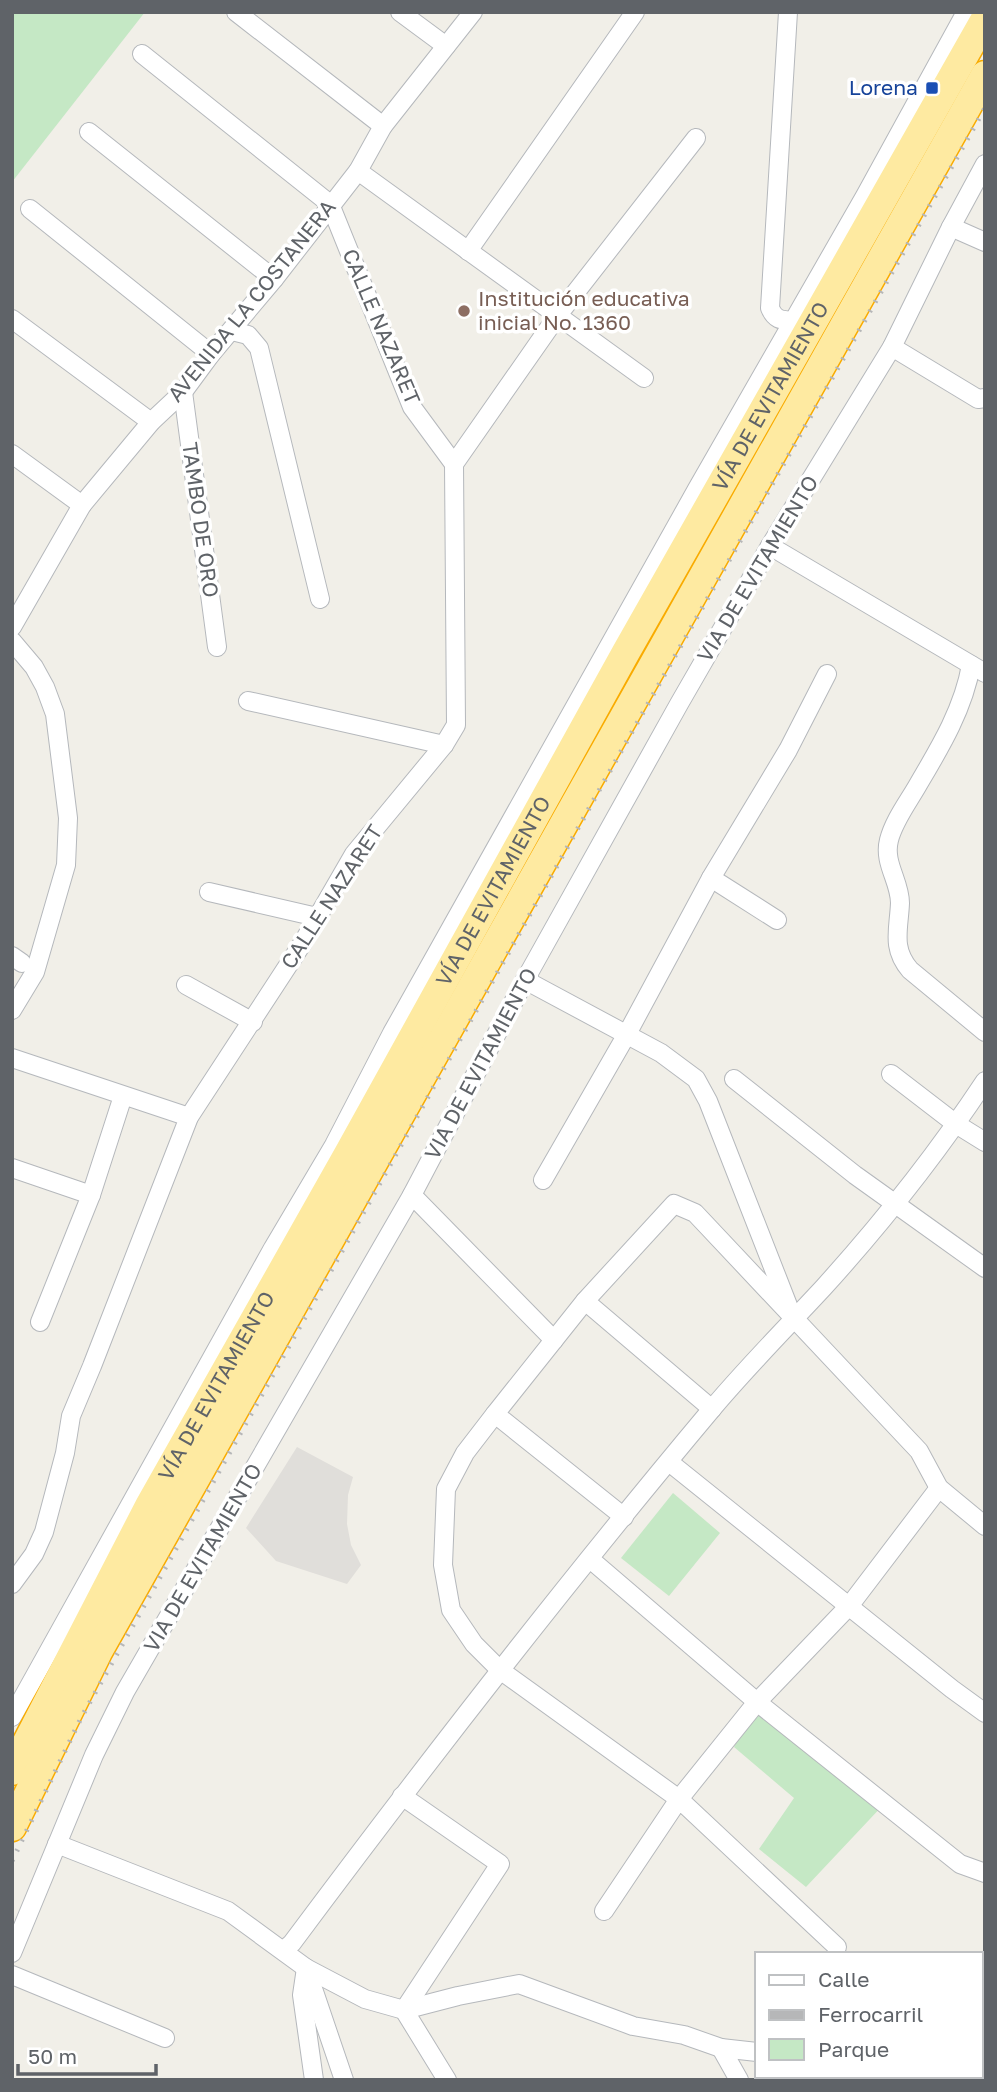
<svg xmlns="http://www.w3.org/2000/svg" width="997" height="2092" font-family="'Golos Text',sans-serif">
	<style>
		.industrial { fill: #e0deda }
		.green { fill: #c5e8c5 }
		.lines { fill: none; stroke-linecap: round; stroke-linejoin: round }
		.minor-casing { stroke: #b5b8bc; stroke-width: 20 }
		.trunk-casing { stroke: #f9ab00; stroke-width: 31 }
		.minor { stroke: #fff; stroke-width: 18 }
		.trunk { stroke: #feeaa1; stroke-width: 28 }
		.rail { stroke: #b6b7b8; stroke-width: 5; stroke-dasharray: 2 9; stroke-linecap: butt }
		.transit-dot { fill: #1a4fb4; stroke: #fff; stroke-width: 2.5 }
		.education-dot { fill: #8d6e63; stroke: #fff; stroke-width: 2.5 }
		.labels { text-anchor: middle; stroke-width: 7; stroke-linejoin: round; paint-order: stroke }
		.transit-label { font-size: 21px; fill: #164399; stroke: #fff; text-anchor: end }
		.education-label { font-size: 21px; fill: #785e54; stroke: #fff; text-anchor: start }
		.street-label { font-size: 21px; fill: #5f6368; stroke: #fff }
	</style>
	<rect width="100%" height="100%" fill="#f1efe8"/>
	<!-- industrial -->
	<path class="industrial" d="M297,1447L353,1477L348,1495L347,1524L351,1545L361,1565L347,1584L276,1561L246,1528Z"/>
	<!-- green -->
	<g class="green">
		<path d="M12,12H145L12,182Z"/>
		<path d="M673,1493L720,1533L669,1596L621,1558Z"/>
		<path d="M757,1702L885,1803L806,1887L759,1849L794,1798L734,1747Z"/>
	</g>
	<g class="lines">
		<!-- minor casing -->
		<g class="minor-casing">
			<g id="minor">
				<path d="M236,12L383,126"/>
				<path d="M400,12L446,46"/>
				<path d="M788,12L770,308C775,320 781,320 793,321"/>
				<path d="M89,132L274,279"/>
				<path d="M358,171L644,378"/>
				<path d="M30,209L211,354"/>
				<path d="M951,227L985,242"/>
				<path d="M468,251L635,12"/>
				<path d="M12,319L151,422"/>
				<path d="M232,331L248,335L259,348L320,599"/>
				<path d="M892,347L978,399L985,398"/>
				<path d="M183,392L217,647"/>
				<path d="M12,454L82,505"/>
				<path d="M454,464L558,315L696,138"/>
				<path d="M770,546L985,673"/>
				<path d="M12,627L82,505L151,422L183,392L211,354L274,279L358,171L383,126L473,12"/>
				<path d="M12,641L34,667L45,687L55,714L68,818L66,865L35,972L12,1010"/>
				<path d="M971,665C964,707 941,746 919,783C909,801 894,820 889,840C883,863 900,881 900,903C899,929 891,948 910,970L985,1032"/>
				<path d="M248,701L444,745"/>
				<path d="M711,878L777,920"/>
				<path d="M209,892L317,917"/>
				<path d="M12,956L22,963"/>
				<path d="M525,980L661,1053L696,1079L708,1101L789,1308"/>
				<path d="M186,985L253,1022"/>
				<path d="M12,1058L189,1117"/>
				<path d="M891,1074L956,1124L985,1142"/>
				<path d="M734,1079L855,1175L985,1268"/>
				<path d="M12,1168L91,1195"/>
				<path d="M543,1180L627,1034L711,878L788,750L827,674"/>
				<path d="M412,1195L554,1340"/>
				<path d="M585,1301L712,1409"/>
				<path d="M40,1322L91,1195L123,1096"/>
				<path d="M495,1414L465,1453L446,1489L443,1565L451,1610L474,1644L500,1670L679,1799L757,1702L850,1605L939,1488"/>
				<path d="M669,1462L952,1689L985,1713"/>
				<path d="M624,1517L495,1414L585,1301L674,1204L695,1213L919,1451L939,1488L985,1526"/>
				<path d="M590,1559L757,1702L960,1864L985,1873"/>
				<path d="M12,1584L34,1554L44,1532L65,1453L71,1416L92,1366L189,1117L302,944L354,854L444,745L456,725L454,464L412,407L330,204L142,54"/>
				<path d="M12,1717L273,1248L334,1145L392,1033L697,489L865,196L966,12"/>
				<path d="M402,1796L500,1864L404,2010L447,2080"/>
				<path d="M57,1844L228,1911L306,1968L344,2080"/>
				<path d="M604,1911L679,1799L837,1947"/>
				<path d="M284,1950L292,1943C427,1762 566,1583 711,1410C747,1367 786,1328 824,1287C881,1224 938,1152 985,1081"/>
				<path d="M12,1953L94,1755L125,1692L412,1195L525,980L679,704L770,546L892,347L951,227L985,164"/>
				<path d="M12,1975L165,2038"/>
				<path d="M981,1977H985"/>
				<path d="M981,2030L985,2027"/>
				<path d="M721,2048L739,2080"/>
				<path d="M314,2080L302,1995L306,1968L365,1999L404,2010L458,1996L519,1984L633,2026L684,2035L721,2048L757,2052"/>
				<path d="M934,2080L938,2076"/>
			</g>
		</g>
		<!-- trunk casing -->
		<g class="trunk-casing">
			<g id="trunk">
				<path id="s1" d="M12,1771L149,1506L348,1154L626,652L985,19"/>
				<path d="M12,1827L98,1652L985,75"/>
			</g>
		</g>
		<!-- minor -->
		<use href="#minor" class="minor"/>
		<!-- trunk -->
		<use href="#trunk" class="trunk"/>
		<!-- rail -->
		<path class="rail" d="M12,1861L81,1718L154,1588L606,778L985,108"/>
	</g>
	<!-- markers -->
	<rect class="transit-dot" x="925" y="81" width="14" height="14" rx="3.5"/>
	<circle class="education-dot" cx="464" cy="311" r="7"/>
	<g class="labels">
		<!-- transit labels -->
		<g class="transit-label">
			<text x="918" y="95">Lorena</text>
		</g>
		<!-- education labels -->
		<g class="education-label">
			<text x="478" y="306">Institución educativa<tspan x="478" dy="24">inicial No. 1360</tspan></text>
		</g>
		<!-- street labels -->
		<g class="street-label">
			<text transform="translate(252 301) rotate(-51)" y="7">AVENIDA LA COSTANERA</text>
			<text transform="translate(381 327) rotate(67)" y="7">CALLE NAZARET</text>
			<text dy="7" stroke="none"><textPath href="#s1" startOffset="1570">VÍA DE EVITAMIENTO</textPath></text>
			<text transform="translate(200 520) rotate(82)" y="7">TAMBO DE ORO</text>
			<text transform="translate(758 569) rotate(-59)" y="7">VIA DE EVITAMIENTO</text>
			<text dy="7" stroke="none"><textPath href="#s1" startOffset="1003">VÍA DE EVITAMIENTO</textPath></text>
			<text transform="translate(332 897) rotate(-57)" y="7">CALLE NAZARET</text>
			<text transform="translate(481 1064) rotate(-62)" y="7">VIA DE EVITAMIENTO</text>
			<text dy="7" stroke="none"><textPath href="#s1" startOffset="436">VÍA DE EVITAMIENTO</textPath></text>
			<text transform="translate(203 1558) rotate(-60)" y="7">VIA DE EVITAMIENTO</text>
		</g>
	</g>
	<!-- border -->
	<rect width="997" height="2092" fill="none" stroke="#5f6368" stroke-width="28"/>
	<!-- legend -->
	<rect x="755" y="1952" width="228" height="126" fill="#ffffff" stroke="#bfc1c3" stroke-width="2"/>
	<rect x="769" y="1975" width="35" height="10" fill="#ffffff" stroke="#bfc1c3" stroke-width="2"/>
	<text x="818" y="1987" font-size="21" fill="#5f6368">Calle</text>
	<rect x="769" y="2010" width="35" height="10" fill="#b6b7b8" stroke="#bfc1c3" stroke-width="2"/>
	<text x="818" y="2022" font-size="21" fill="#5f6368">Ferrocarril</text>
	<rect x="769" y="2039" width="35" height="21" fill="#c5e8c5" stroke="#bfc1c3" stroke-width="2"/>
	<text x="818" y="2057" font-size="21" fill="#5f6368">Parque</text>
	<!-- scale -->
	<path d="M18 2064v10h138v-10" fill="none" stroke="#5f6368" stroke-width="3.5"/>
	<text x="28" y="2064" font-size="21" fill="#5f6368" stroke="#ffffff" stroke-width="5" paint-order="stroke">50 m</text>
</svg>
